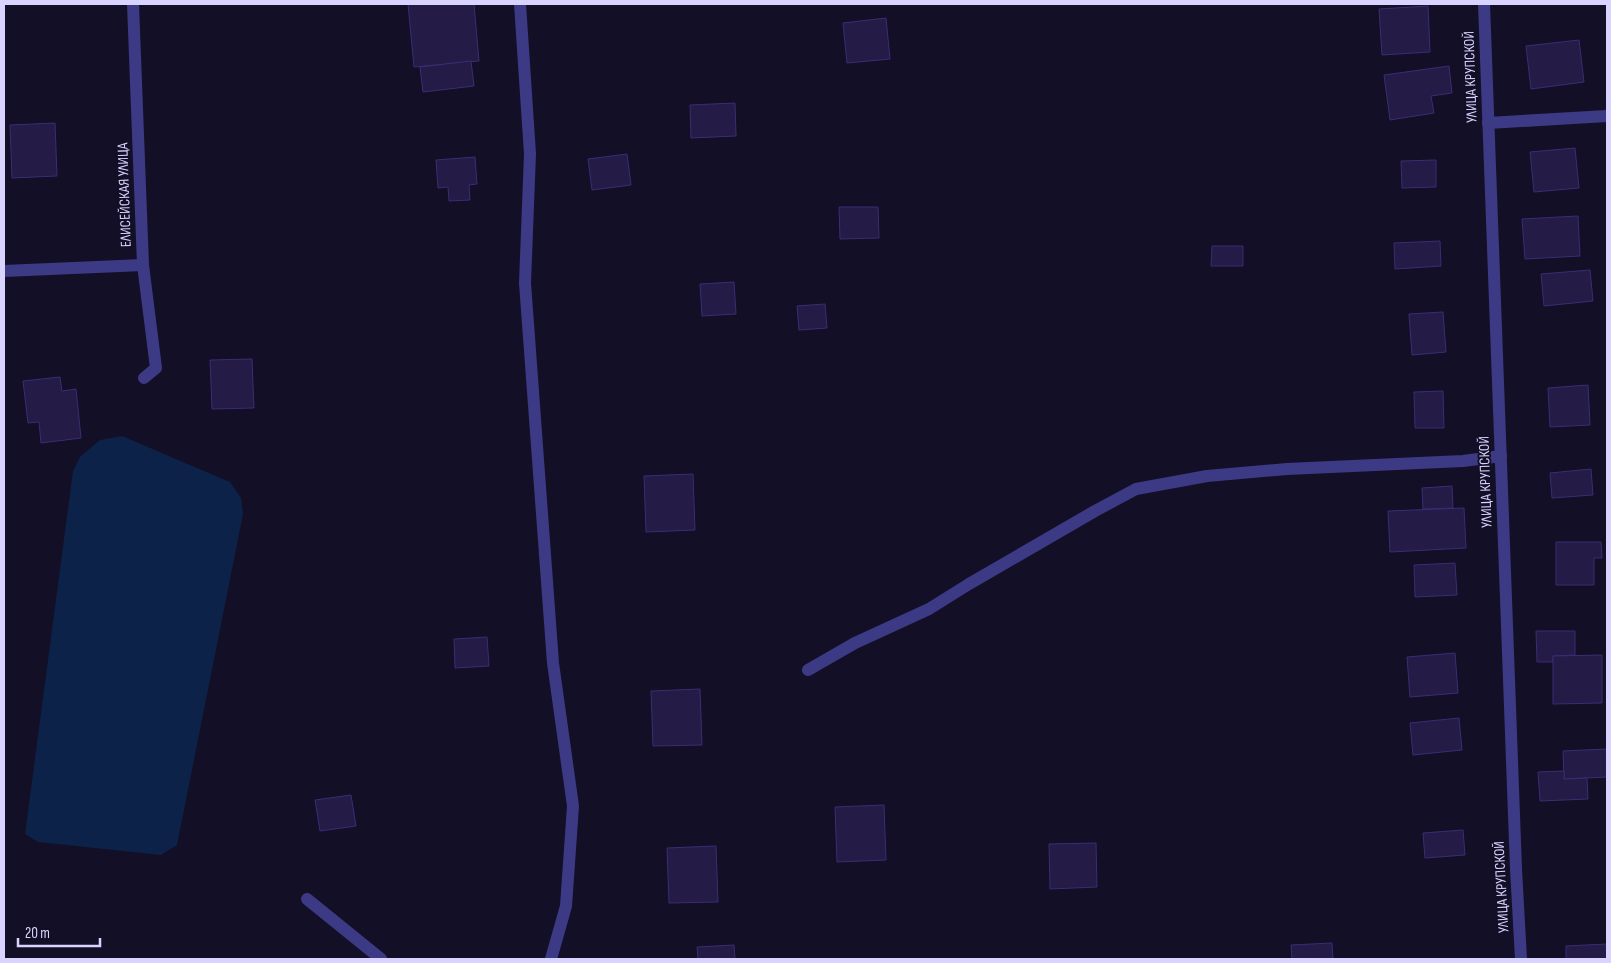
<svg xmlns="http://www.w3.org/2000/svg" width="1611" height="963" font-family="'Sofia Sans Condensed',sans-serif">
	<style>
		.water { fill: #0c2248 }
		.building { fill: #241b47; stroke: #3b2d73 }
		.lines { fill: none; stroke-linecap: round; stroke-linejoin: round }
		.minor { stroke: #3d3a85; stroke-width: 12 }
		.labels { text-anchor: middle; stroke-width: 4; stroke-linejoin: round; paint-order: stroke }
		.street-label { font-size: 15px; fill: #d9d4ff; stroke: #130f26 }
	</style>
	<rect width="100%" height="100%" fill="#130f26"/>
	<!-- water -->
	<path class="water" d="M122,436L230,482L241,498L243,514L177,845L161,855L38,842L25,834L73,471L80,457L100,440Z"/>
	<!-- building -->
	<g class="building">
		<path d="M408,4H474L479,61L414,67Z"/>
		<path d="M1428,6L1430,52L1382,55L1379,9Z"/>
		<path d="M886,18L890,59L847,63L843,23Z"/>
		<path d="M1579,40L1584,82L1531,89L1526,46Z"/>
		<path d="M471,61L474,86L423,92L420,67Z"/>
		<path d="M1449,66L1452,93L1431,96L1434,113L1390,120L1384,75Z"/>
		<path d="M735,103L736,136L691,138L690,105Z"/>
		<path d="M55,123L57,176L12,178L10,125Z"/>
		<path d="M1575,148L1579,188L1534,192L1530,152Z"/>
		<path d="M627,154L631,185L592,190L588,159Z"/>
		<path d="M475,157L477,184L469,185L470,200L449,201L448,187L438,188L436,160Z"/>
		<path d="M1436,160V187L1402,188L1401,161Z"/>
		<path d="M839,207H878L879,238L840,239Z"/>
		<path d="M1578,216L1580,256L1525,259L1522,219Z"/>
		<path d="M1440,241L1441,266L1395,269L1394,243Z"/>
		<path d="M1212,246H1243V266H1211Z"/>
		<path d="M1590,270L1593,301L1544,306L1541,274Z"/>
		<path d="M734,282L736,314L702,316L700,284Z"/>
		<path d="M825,304L827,328L799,330L797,306Z"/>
		<path d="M1443,312L1446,352L1412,355L1409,314Z"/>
		<path d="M252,359L254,408L212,409L210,360Z"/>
		<path d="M60,377L62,391L76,389L81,438L41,443L39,422L28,423L23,381Z"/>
		<path d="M1588,385L1590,425L1550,427L1548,388Z"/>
		<path d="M1443,391L1444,428H1415L1414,392Z"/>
		<path d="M1591,469L1593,495L1552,498L1550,473Z"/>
		<path d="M693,474L695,530L646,532L644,476Z"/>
		<path d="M1452,486L1453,508L1423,509L1422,488Z"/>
		<path d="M1464,508L1466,548L1390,552L1388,511Z"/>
		<path d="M1556,542H1601L1602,558H1594V585H1556Z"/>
		<path d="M1455,563L1457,595L1415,597L1414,565Z"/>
		<path d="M1536,631H1575V655L1553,656V662H1537Z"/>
		<path d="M487,637L489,666L455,668L454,639Z"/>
		<path d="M1455,653L1458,693L1410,697L1407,657Z"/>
		<path d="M1602,655V703L1553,704V656Z"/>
		<path d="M700,689L702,745L653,746L651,691Z"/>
		<path d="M1459,718L1462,750L1413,755L1410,723Z"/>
		<path d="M1607,749V777L1564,779L1563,751Z"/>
		<path d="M1564,771V779L1587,778L1588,799L1540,801L1538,772Z"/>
		<path d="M351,795L356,826L320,831L315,800Z"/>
		<path d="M884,805L886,860L837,862L835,807Z"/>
		<path d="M1463,830L1465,855L1425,858L1423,833Z"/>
		<path d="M1096,843L1097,887L1050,889L1049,844Z"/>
		<path d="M716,846L718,902L669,903L667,848Z"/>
		<path d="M1332,943L1333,959H1292L1291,945Z"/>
		<path d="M1607,944V959H1566V946Z"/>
		<path d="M734,945L735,959H698L697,947Z"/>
	</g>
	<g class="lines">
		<!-- minor -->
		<g class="minor">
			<path d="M133,4L143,265L156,368L144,378"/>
			<path d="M520,4L530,154L525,283L553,663L573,806L566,906L551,959"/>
			<path d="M1484,4L1516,869L1521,959"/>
			<path d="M1488,123L1607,116"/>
			<path d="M4,271L143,265"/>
			<path d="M808,670L855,643L929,609L969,584L1095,511L1136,489L1207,476L1287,469L1463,461L1501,456"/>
			<path d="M307,899L381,959"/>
		</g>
	</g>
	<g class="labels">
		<!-- street labels -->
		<g class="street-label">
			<text transform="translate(1470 77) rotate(-92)" y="5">УЛИЦА КРУПСКОЙ</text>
			<text transform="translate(124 195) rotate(-92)" y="5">ЕЛИСЕЙСКАЯ УЛИЦА</text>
			<text transform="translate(1485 482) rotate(-92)" y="5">УЛИЦА КРУПСКОЙ</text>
			<text transform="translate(1501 887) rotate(-93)" y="5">УЛИЦА КРУПСКОЙ</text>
		</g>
	</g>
	<!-- border -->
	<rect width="1611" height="963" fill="none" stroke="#d9d4ff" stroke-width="10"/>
	<!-- scale -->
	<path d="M18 938v8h82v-8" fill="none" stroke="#d9d4ff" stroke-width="2.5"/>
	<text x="25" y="938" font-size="15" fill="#d9d4ff" stroke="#130f26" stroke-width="4" paint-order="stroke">20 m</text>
</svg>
